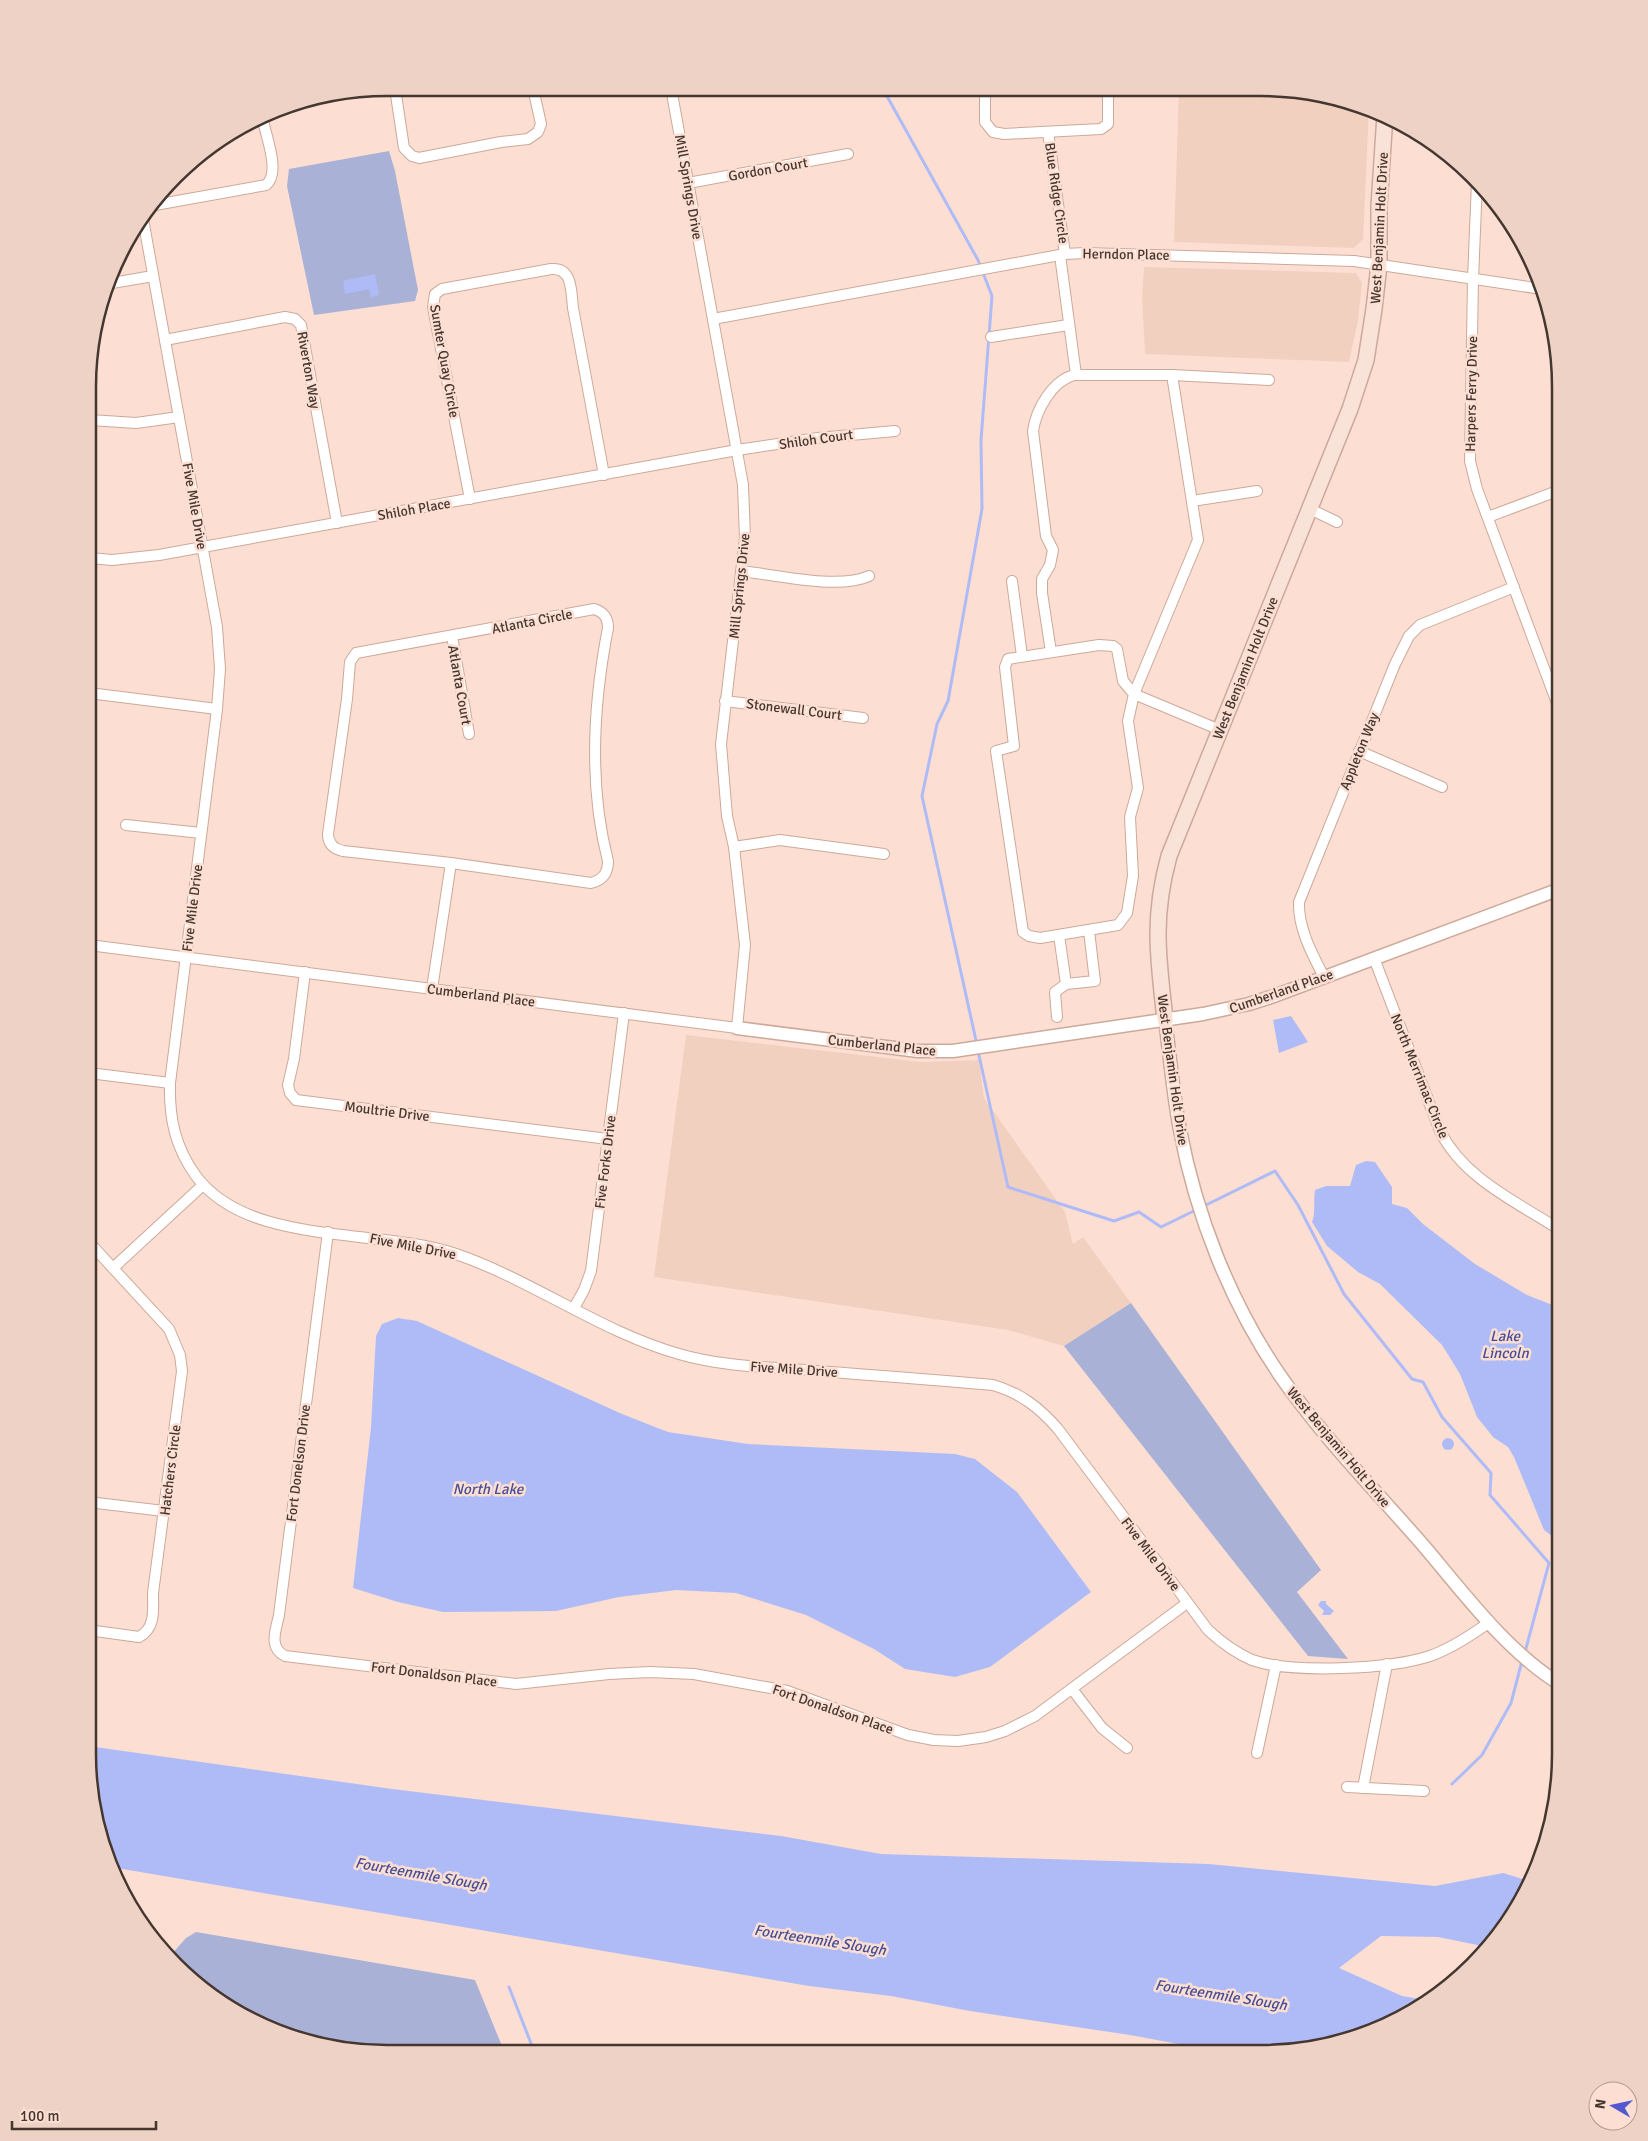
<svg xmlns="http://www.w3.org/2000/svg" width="1648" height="2141" font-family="Signika,sans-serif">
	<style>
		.built { fill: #f2d0c0 }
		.green { fill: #a9b1d7 }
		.water { fill: #afbbf7 }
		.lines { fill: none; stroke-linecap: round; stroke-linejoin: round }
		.stream { stroke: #afbbf7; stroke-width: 3 }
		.minor-casing { stroke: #cca99a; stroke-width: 12 }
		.tertiary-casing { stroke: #cca99a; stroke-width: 15 }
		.secondary-casing { stroke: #cca99a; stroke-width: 18 }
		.minor { stroke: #fff; stroke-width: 10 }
		.tertiary { stroke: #fff; stroke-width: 12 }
		.secondary { stroke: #f9e2d8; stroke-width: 15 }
		.labels { text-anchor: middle; stroke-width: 5; stroke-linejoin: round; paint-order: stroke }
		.street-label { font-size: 14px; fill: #453730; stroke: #fcdfd2 }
		.water-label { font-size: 15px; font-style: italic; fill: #464e96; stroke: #fcdfd2 }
		.rim { fill: none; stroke: #453730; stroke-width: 2.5 }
	</style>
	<rect width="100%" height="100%" fill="#fcdfd2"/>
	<!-- built -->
	<g class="built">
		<path d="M1179,90H1300L1369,108L1363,239L1354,248L1174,242Z"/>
		<path d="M1144,267L1356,273L1362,283L1358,320L1349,362L1145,354L1142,299Z"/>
		<path d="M686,1035L921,1062L979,1060L984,1098L1065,1212L1073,1244L1083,1237L1131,1303L1064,1346L1008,1330L654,1277Z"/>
	</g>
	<!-- green -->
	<g class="green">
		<path d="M389,151L395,171L418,290L415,301L314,315L287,186L289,169Z"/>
		<path d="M1131,1303L1321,1570L1297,1592L1348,1659L1308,1656L1064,1346Z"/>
		<path d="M196,1932L475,1980L504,2051H348L273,2031L221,2003L169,1957L186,1938Z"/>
	</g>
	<!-- water -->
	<g class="water">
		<path d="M375,274L379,295L371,297L369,289L345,294L343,281Z"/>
		<path d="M1291,1016L1308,1042L1279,1053L1273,1020Z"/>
		<path d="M1366,1161L1375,1162L1392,1187V1204L1407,1208L1423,1224L1475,1264L1527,1295L1560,1308V1542L1544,1530L1514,1457L1508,1447L1493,1437L1477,1417L1460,1374L1442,1345L1380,1284L1358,1272L1327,1246L1312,1222C1316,1212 1313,1201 1315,1190L1326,1186H1350L1356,1165Z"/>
		<path d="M398,1318L417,1321L622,1414L668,1432L748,1444L955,1454L975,1459L1017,1492L1091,1592L990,1667L955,1677L905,1669L874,1649L806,1615L736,1593L676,1590L619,1597L556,1611L443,1612L398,1602L353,1588L371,1427L376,1336L382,1324Z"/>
		<circle cx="1448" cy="1444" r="6"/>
		<path d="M1321,1601H1326V1604L1334,1611L1330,1615H1322L1324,1611L1318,1605Z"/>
		<path d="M88,1746L392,1789L781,1836L881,1854L1209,1864L1435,1886L1503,1873L1529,1881L1510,1920L1487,1947L1438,1937L1381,1936L1339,1968L1402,1996L1426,2000L1394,2022L1338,2043L1261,2053H1227L1130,2035L970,2011L891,1996L809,1986L111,1867L98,1831Z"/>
	</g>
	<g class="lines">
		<!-- stream -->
		<g class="stream">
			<path d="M883,89L978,260L992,296L981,440L982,509L948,701L937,724L922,796L977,1045"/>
			<path d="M978,1051L1008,1187L1114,1221L1139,1212L1161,1227L1198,1209"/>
			<path d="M1204,1206L1275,1171L1298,1205L1344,1294L1412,1379L1423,1382L1442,1417L1491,1473L1490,1495L1549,1563L1525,1652"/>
			<path d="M1452,1784L1482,1755L1511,1703L1522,1661"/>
			<path d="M509,1987L534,2051"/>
		</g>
		<!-- minor casing -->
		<g class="minor-casing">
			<g id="minor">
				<path d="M395,88L404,148L412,156L419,158L501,142L528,139L538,132L541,124L533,88"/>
				<path d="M985,89V122L993,132L1004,134L1101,129L1108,124V90"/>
				<path d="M1048,132L1065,254"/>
				<path d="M1477,182L1473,279L1470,461L1477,489L1560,711"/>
				<path d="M688,183L848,154"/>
				<path d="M155,205L266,185C281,173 266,137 263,120"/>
				<path d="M143,219L217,627L220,669L217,709L170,1083C169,1118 175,1147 196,1176C249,1247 376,1227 456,1254C532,1280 601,1332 679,1354C720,1366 763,1367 805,1370C868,1375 930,1379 993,1385C1020,1393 1039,1407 1058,1429L1208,1630C1221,1642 1236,1653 1252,1660C1293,1674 1390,1669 1430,1656C1452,1648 1471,1635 1490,1622"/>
				<path d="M1060,255L1076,375"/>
				<path d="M112,283L153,276"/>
				<path d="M713,319L1065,254L1085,253L1354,261L1542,289"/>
				<path d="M991,337L1068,325"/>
				<path d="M165,340L285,317L295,319L301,325L337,523"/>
				<path d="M1172,375L1269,380"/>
				<path d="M90,420L136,423L179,417"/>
				<path d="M470,499L433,307L435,294L442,289L551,269C573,267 571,292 573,308L604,475"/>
				<path d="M1192,501L1257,491"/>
				<path d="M1310,509L1337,522"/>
				<path d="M1488,517L1560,490"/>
				<path d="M90,558L112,560L159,555L737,450L818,438L895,431"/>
				<path d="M742,571C776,575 839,590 869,576"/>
				<path d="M1012,581L1022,656"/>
				<path d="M594,609C604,612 608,618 608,628C593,705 588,784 608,861C608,873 603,880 591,883L451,863L343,851C334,849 328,844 328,834L347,699L350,662L356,653Z"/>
				<path d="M452,636L469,734"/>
				<path d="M1051,652L1042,593V579L1050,565L1053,550L1046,536L1033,431C1036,410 1052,381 1074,375H1172L1198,540L1134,694L1128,721L1138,788L1130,817L1133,876L1127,913L1118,925L1040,938L1029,936L1023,932L996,751L1014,746L1005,667L1008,659L1099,645L1113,646L1117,649L1123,681L1134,694L1220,730"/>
				<path d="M89,693L217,709"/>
				<path d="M725,701L863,718"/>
				<path d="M1359,751L1442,787"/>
				<path d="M126,825L201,833"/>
				<path d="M734,847L780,840L884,854"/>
				<path d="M1059,935L1066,984L1095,981L1089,931"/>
				<path d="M89,945L737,1028L745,945L734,847L727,816L721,744L745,538L743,485L671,88"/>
				<path d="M1374,958L1440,1131C1464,1179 1517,1202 1560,1230"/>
				<path d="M305,972L294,1059L288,1085L290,1093L296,1100L608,1139"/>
				<path d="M1324,977C1312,954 1298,928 1299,902L1395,664L1409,636L1420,625L1514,587"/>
				<path d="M432,989L451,863"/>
				<path d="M1057,1017L1055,992L1066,984"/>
				<path d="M89,1073L170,1083"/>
				<path d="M328,1232L279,1615C276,1630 268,1647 285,1656L516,1684L609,1674L650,1672L694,1674L787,1691L908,1735L934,1740L958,1741L986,1737L1005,1731L1035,1716L1187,1603"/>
				<path d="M113,1268L203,1185"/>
				<path d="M574,1308L584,1290L591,1271L624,1013"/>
				<path d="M88,1502L164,1511"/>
				<path d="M88,1630L139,1637C156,1628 153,1610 153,1593L182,1371L180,1355L169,1329L88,1241"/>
				<path d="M1072,1689L1102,1728L1127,1748"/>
				<path d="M1257,1753L1276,1665"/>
				<path d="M1347,1787L1424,1791"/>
				<path d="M1363,1788L1387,1664"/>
			</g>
		</g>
		<!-- tertiary casing -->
		<g class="tertiary-casing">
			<g id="tertiary">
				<path d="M1165,1019C1170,1056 1173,1094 1180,1130C1196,1215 1230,1302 1279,1374C1321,1435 1374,1489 1423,1545C1463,1592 1507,1652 1560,1684"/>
				<path d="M737,1028L918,1051H953L1203,1014L1249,1004L1274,996L1560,889"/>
			</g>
		</g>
		<!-- secondary casing -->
		<g class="secondary-casing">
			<path id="secondary" d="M1165,1019C1158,957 1152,918 1169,856L1350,409L1366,360L1374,309L1379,265V206L1385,115"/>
		</g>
		<!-- minor -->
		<use href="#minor" class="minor"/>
		<!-- tertiary -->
		<use href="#tertiary" class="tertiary"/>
		<!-- secondary -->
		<use href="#secondary" class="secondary"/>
	</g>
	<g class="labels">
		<!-- street labels -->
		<g class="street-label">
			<text transform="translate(768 169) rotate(-10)" y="5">Gordon Court</text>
			<text transform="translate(689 187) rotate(80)" y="5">Mill Springs Drive</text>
			<text transform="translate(1057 193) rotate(82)" y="5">Blue Ridge Circle</text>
			<text transform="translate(1379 228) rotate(-87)" y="5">West Benjamin Holt Drive</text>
			<text transform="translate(1126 254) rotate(1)" y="5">Herndon Place</text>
			<text transform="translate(445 361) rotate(80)" y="5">Sumter Quay Circle</text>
			<text transform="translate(309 370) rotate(80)" y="5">Riverton Way</text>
			<text transform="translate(1471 394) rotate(-89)" y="5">Harpers Ferry Drive</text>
			<text transform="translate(816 439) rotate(-8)" y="5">Shiloh Court</text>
			<text transform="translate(195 506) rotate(80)" y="5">Five Mile Drive</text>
			<text transform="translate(414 509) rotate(-10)" y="5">Shiloh Place</text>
			<text transform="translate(739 586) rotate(-84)" y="5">Mill Springs Drive</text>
			<text transform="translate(532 621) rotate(-11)" y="5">Atlanta Circle</text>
			<text transform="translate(1245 668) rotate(-68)" y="5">West Benjamin Holt Drive</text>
			<text transform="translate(460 685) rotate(80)" y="5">Atlanta Court</text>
			<text transform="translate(794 709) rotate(7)" y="5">Stonewall Court</text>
			<text transform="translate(1359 751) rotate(-68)" y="5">Appleton Way</text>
			<text transform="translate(192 908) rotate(-83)" y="5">Five Mile Drive</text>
			<text transform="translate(1281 991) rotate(-19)" y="5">Cumberland Place</text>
			<text transform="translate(481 995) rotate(7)" y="5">Cumberland Place</text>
			<text transform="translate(882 1045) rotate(6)" y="5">Cumberland Place</text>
			<text transform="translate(1173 1070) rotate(82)" y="5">West Benjamin Holt Drive</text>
			<text transform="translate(1420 1076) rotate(68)" y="5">North Merrimac Circle</text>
			<text transform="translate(387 1111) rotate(7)" y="5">Moultrie Drive</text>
			<text transform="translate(605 1162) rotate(-83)" y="5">Five Forks Drive</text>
			<text transform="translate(413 1246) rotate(11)" y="5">Five Mile Drive</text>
			<text transform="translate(794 1369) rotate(4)" y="5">Five Mile Drive</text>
			<text transform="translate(1339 1447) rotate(50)" y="5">West Benjamin Holt Drive</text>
			<text transform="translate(298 1463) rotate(-83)" y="5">Fort Donelson Drive</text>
			<text transform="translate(170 1470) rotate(-83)" y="5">Hatchers Circle</text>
			<text transform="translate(1151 1554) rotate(53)" y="5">Five Mile Drive</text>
			<text transform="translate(434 1674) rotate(7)" y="5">Fort Donaldson Place</text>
			<text transform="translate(833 1709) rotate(19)" y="5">Fort Donaldson Place</text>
		</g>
		<!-- water labels -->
		<g class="water-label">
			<text x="1505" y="1341">Lake<tspan x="1505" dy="17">Lincoln</tspan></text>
			<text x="488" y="1494">North Lake</text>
			<text transform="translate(421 1874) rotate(10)" y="5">Fourteenmile Slough</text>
			<text transform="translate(820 1940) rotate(9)" y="5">Fourteenmile Slough</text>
			<text transform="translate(1221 1995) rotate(9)" y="5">Fourteenmile Slough</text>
		</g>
	</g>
	<!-- crop -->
	<path d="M0 0H1648V2141H0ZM387 96H1261A291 291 0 0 1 1552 387V1754A291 291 0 0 1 1261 2045H387A291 291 0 0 1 96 1754V387A291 291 0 0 1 387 96Z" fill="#edd2c5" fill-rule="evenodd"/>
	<path class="rim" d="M387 96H1261A291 291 0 0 1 1552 387V1754A291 291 0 0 1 1261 2045H387A291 291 0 0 1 96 1754V387A291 291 0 0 1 387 96Z"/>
	<!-- north arrow -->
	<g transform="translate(1613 2106) rotate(279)"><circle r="24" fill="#fcdfd2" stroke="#b39c91"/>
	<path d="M0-4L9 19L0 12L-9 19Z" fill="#5259d0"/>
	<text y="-8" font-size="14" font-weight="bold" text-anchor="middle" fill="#453730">N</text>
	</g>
	<!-- scale -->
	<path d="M12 2121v8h144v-8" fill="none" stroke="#453730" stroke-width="2.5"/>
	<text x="20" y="2121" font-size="15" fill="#453730" stroke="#fcdfd2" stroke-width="4" paint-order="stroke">100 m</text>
</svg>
